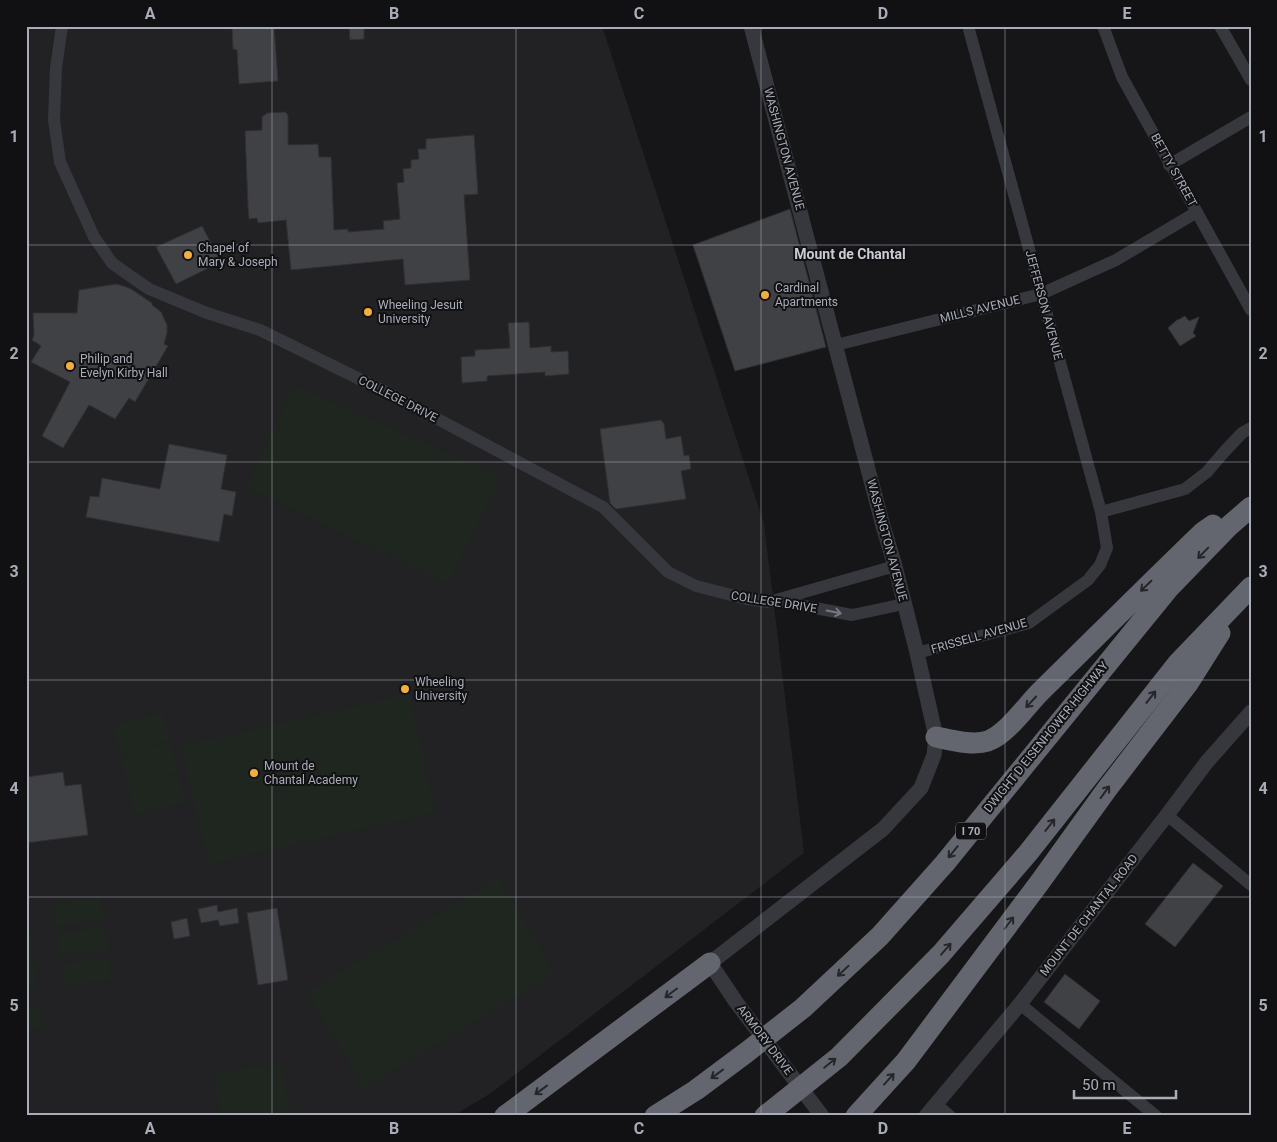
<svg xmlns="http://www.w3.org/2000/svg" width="1277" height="1142" font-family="Roboto,sans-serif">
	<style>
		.built { fill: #222225 }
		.green { fill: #1e261f }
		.building { fill: #404145; stroke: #303034 }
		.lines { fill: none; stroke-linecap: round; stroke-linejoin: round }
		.minor { stroke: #37383d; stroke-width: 12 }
		.tertiary { stroke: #37383d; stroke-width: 15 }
		.motorway { stroke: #63666e; stroke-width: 21 }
		.oneway { stroke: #26262a }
		.oneway2 { stroke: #757881 }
		.grid { fill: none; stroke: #a8adb8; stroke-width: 1; stroke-opacity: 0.55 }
		.poi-dot { fill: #f2b134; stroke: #111113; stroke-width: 2 }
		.labels { text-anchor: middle; stroke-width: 4; stroke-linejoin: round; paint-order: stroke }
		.shield { fill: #111113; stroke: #7b7e86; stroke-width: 1 }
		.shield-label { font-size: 11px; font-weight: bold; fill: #a8adb8 }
		.street-label { font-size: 12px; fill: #a8adb8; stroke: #111113 }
		.poi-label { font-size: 12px; fill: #a8adb8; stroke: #111113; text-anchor: start }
		.neighbourhood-label { font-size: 14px; font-weight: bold; fill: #c9ccd4; stroke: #111113 }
		.neatline { fill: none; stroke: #a8adb8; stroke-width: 2 }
		.grid-label { font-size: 16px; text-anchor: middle; font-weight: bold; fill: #a8adb8 }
	</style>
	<rect width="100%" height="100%" fill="#161618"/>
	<!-- built -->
	<path class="built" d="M26,26H602L764,524L804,853L491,1093L453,1116H26Z"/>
	<!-- green -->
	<g class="green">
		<path d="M294,385L502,477L448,584L246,487Z"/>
		<path d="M409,694L436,812L208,864L181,746Z"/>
		<path d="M163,712L170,741L121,754L113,725Z"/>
		<path d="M170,743L178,772L128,784L121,755Z"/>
		<path d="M178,773L185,803L135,814L128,785Z"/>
		<path d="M498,878L555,974L364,1088L307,992Z"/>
		<path d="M101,897L104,919L55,927L53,904Z"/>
		<path d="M105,927L109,950L60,956L57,934Z"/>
		<path d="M31,935L37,984L26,985V936Z"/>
		<path d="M109,957L112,979L63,987L61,964Z"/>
		<path d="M39,1005L43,1027L26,1029V1008Z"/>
		<path d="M281,1062L292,1116H221L214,1073Z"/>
	</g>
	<!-- building -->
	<g class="building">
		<path d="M232,26H274L278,81L239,84L237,50L233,49Z"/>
		<path d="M349,26H364V39L350,40Z"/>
		<path d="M285,112L288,115V145L318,144L319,157H331L334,230L348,229V232L384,229L383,221L400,219L397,183L404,182L403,169L411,168V160L419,159L418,149H426V139L474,135L478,194L464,195L470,280L405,285L403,259L291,270L286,220L258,223L257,218L249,219L248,207L245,131L262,130V117L267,113Z"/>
		<path d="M790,209L826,347L735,371L693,245Z"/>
		<path d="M202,226L221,262L176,284L156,247Z"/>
		<path d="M116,284L124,286L131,289L152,303V305L161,312L167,325V333L164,344L168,346L135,402L129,398L115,419L89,405L63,448L42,436L70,382L31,362L41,346L32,340L34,335L33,313H77L79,290Z"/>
		<path d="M1185,316L1189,321L1199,317L1193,333L1196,336L1180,346L1168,328L1178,319V320Z"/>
		<path d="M529,322L530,348L551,346V352L568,351L569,374L545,376V372L487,376V381L462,383L461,357L475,356V350L510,348L508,323Z"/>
		<path d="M661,420L664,424L666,439L681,436L684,456L689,455L691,469L681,471L686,499L616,509L610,503L600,429Z"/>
		<path d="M169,444L227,455L221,489L236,492L232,516L224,514L219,542L86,517L90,496L99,497L102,478L160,489Z"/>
		<path d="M63,772L65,786L81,784L88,835L26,843V777Z"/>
		<path d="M1193,863L1223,886L1175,947L1145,924Z"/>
		<path d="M217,905L218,912L237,908L239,923L220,926L218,920L201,923L198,909Z"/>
		<path d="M277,908L288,980L258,985L247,913Z"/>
		<path d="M187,918L190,936L174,939L171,922Z"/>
		<path d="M1065,974L1100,1001L1079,1029L1044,1002Z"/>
	</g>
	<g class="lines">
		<!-- minor -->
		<g class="minor">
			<path d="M62,26L56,68L54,120L60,162L94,237L112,263L126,273L149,289L207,313L260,330L402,400L603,507L668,572L696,586L747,599L768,602H783L852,615L904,604"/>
			<path d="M1103,26L1122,77L1251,310"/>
			<path d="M1220,26L1251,80"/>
			<path d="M1169,165L1251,117"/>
			<path d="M836,345L1041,294L1116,260L1197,212"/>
			<path d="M1101,512L1185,489L1207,472L1224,452L1242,433L1251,428"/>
			<path d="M776,600L895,566"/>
			<path d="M917,653L1029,623L1088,580L1100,565L1107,548L1101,512L968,26"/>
			<path d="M1167,815L1251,885"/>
			<path d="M1020,1004L1156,1116"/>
			<path d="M936,1104L950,1116"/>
		</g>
		<!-- tertiary -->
		<g class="tertiary">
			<path d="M751,26L883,526L895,566L917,653L936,737L934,755L921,788L883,829L710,963L736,1002L822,1116"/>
			<path d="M926,1116L1020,1004L1167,815L1206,763L1251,712"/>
		</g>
		<!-- motorway -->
		<g class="motorway">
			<path d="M936,737C951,740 973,746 988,741C1007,734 1026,706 1040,692C1094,639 1148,585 1203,532L1213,525"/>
			<path d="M505,1116L710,963"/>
			<path d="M655,1116L696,1090L747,1052L803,1008L880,936L945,863L1168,589L1229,526L1251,507"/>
			<path d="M765,1116L839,1057L941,954L1028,853L1178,663L1251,587"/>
			<path d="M856,1116L906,1061L1040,882L1107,789L1189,682L1220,633"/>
		</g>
	</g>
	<!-- one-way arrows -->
	<defs><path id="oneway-shaft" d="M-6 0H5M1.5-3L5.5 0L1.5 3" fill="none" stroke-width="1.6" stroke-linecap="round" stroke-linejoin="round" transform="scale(1.25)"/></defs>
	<g class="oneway">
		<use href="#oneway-shaft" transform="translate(1203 553) rotate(134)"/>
		<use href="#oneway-shaft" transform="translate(1146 586) rotate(136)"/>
		<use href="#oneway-shaft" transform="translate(1151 697) rotate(-52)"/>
		<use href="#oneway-shaft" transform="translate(1031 702) rotate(133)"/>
		<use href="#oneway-shaft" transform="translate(1105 792) rotate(-54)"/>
		<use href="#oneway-shaft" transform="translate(1050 825) rotate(-52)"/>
		<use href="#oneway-shaft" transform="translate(953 852) rotate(129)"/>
		<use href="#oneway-shaft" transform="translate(1009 923) rotate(-53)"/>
		<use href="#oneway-shaft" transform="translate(946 949) rotate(-49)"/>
		<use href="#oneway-shaft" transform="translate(843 971) rotate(137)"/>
		<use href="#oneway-shaft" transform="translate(671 993) rotate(143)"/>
		<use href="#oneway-shaft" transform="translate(830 1063) rotate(-39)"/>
		<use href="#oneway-shaft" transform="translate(717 1074) rotate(144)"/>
		<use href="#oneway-shaft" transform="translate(889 1079) rotate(-48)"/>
		<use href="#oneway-shaft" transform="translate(541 1090) rotate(144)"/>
	</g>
	<use class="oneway2" href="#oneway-shaft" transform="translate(834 612) rotate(11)"/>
	<!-- grid -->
	<path class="grid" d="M272,26V1116M516,26V1116M761,26V1116M1005,26V1116M26,245H1251M26,462H1251M26,680H1251M26,897H1251"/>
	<!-- markers -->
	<g class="poi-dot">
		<circle cx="188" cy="255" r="5"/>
		<circle cx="765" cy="295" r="5"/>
		<circle cx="368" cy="312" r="5"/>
		<circle cx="70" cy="366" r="5"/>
		<circle cx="405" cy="689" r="5"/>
		<circle cx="254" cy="773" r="5"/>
	</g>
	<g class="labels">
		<!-- shield labels -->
		<rect class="shield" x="956" y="822.5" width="30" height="17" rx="4"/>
		<g class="shield-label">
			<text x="971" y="835">I 70</text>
		</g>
		<!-- street labels -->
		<g class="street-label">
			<text transform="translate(784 149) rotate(75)" y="4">WASHINGTON AVENUE</text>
			<text transform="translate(1174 170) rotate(61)" y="4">BETTY STREET</text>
			<text transform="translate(1044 305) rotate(75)" y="4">JEFFERSON AVENUE</text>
			<text transform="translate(980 309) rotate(-14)" y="4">MILLS AVENUE</text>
			<text transform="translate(398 399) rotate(27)" y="4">COLLEGE DRIVE</text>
			<text transform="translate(887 540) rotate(75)" y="4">WASHINGTON AVENUE</text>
			<text transform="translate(774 602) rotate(9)" y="4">COLLEGE DRIVE</text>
			<text transform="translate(979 636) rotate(-16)" y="4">FRISSELL AVENUE</text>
			<text transform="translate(1046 737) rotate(-51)" y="4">DWIGHT D EISENHOWER HIGHWAY</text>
			<text transform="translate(1089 915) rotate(-52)" y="4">MOUNT DE CHANTAL ROAD</text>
			<text transform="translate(765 1040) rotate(53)" y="4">ARMORY DRIVE</text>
		</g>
		<!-- poi labels -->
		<g class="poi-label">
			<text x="198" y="252">Chapel of<tspan x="198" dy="14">Mary &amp; Joseph</tspan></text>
			<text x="775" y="292">Cardinal<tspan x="775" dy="14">Apartments</tspan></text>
			<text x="378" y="309">Wheeling Jesuit<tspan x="378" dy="14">University</tspan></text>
			<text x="80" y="363">Philip and<tspan x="80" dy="14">Evelyn Kirby Hall</tspan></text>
			<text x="415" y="686">Wheeling<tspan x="415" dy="14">University</tspan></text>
			<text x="264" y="770">Mount de<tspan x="264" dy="14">Chantal Academy</tspan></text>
		</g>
		<!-- neighbourhood labels -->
		<g class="neighbourhood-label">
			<text x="850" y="259">Mount de Chantal</text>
		</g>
	</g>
	<!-- border -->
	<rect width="1277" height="1142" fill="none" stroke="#111113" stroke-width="55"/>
	<!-- scale -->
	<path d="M1074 1090v8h102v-8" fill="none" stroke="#a8adb8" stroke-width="2.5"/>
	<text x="1082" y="1090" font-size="15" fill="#a8adb8" stroke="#111113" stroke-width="4" paint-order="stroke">50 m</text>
	<rect x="28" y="28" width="1222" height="1086" class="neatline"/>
	<g class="grid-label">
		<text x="150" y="19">A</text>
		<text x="394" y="19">B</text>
		<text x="639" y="19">C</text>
		<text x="883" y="19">D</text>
		<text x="1127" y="19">E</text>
		<text x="14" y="142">1</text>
		<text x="1263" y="142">1</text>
		<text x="14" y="359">2</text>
		<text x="1263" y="359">2</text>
		<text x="14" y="577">3</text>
		<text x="1263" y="577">3</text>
		<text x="14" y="794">4</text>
		<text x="1263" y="794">4</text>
		<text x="14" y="1011">5</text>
		<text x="1263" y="1011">5</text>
		<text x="150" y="1134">A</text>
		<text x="394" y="1134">B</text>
		<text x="639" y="1134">C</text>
		<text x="883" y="1134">D</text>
		<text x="1127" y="1134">E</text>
	</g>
</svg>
